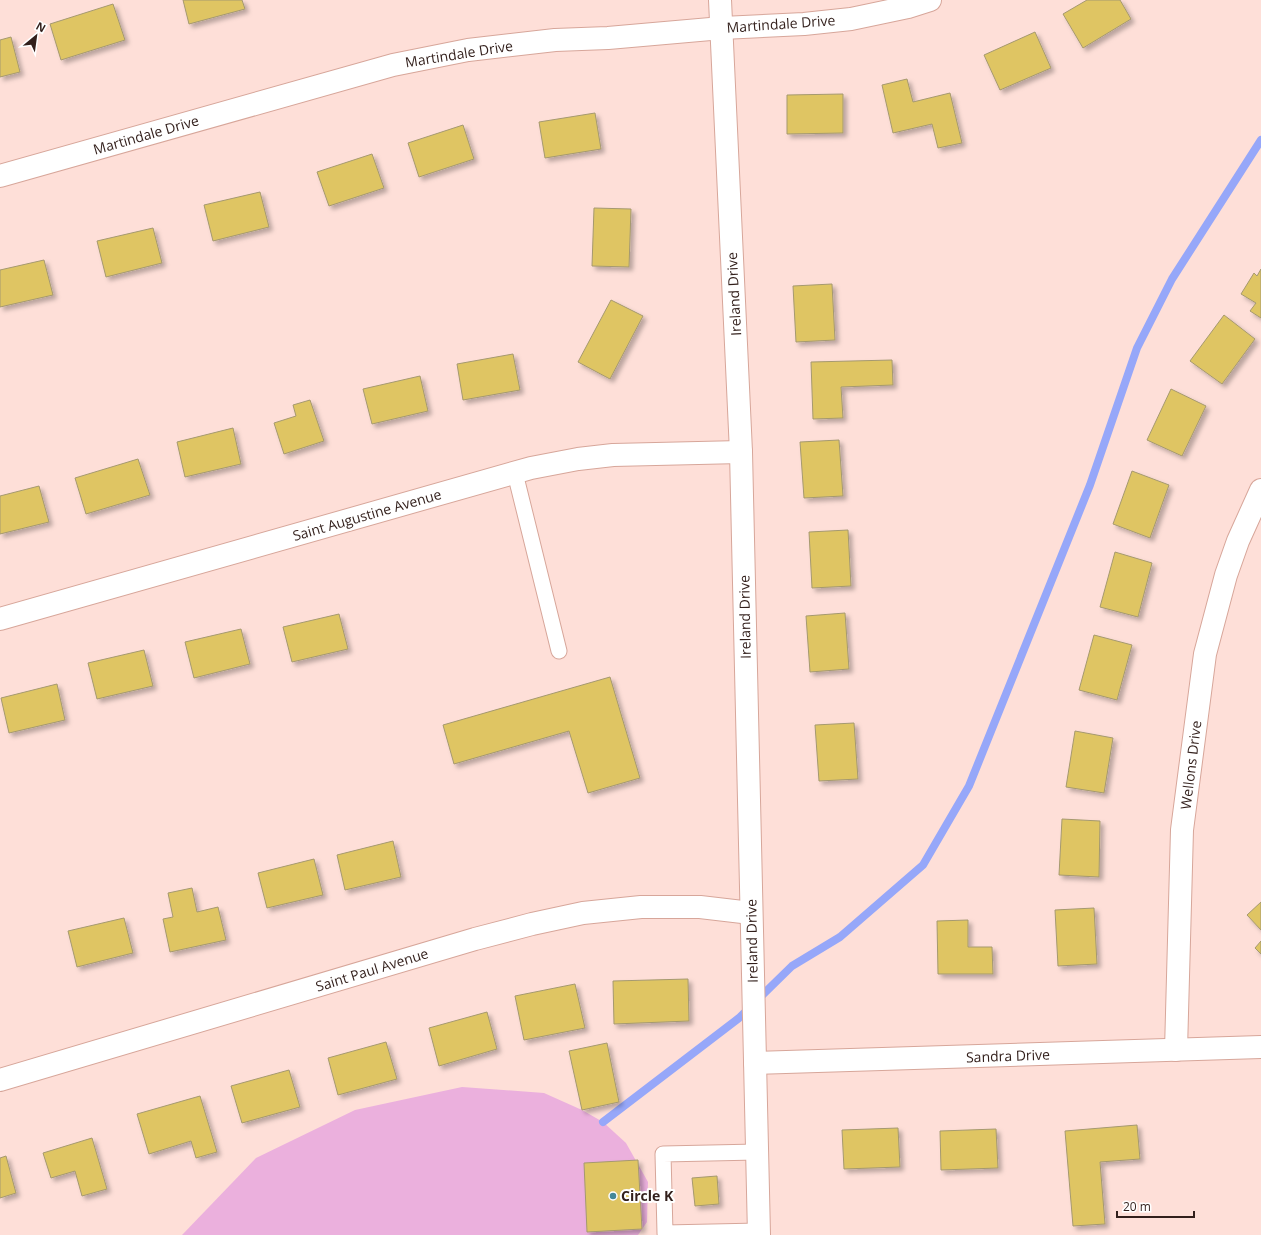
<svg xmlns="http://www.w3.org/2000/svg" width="1261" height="1235" font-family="'Open Sans',sans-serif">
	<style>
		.green { fill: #ebb0dd }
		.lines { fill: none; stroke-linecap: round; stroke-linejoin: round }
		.stream { stroke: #96a7f9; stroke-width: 8 }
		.building { fill: #dfc564; stroke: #a5996f; filter: url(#shadow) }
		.service-casing { stroke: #d7a69a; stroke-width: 17 }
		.minor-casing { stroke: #d7a69a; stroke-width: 24 }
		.secondary-casing { stroke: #d7a69a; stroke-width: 24 }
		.service { stroke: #fff; stroke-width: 15 }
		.minor { stroke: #fff; stroke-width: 22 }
		.secondary { stroke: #fff; stroke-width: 22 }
		.poi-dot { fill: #458898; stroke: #fff; stroke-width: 1.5 }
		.labels { text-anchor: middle; stroke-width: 4; stroke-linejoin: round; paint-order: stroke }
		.street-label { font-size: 14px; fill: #321f1b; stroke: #fff }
		.poi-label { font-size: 14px; font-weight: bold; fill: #321f1b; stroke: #fff; text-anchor: start }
	</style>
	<defs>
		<filter id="shadow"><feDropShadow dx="3.5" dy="3.5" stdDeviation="2" flood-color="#0004"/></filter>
	</defs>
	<rect width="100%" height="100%" fill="#fedfd8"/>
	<!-- green -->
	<path class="green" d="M462,1087L544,1093L582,1110L603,1122L626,1143L648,1182L647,1222L638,1235H182L256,1158L355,1110Z"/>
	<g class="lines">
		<!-- stream -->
		<path class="stream" d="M603,1122L739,1018L792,966L840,937L923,865L969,786L1090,485L1137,348L1172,279L1261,140"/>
	</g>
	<!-- building -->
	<g class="building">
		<path d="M183,0H242L245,9L189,24Z"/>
		<path d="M1087,0H1120L1131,19L1083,48L1063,14Z"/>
		<path d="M113,4L125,40L61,60L50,24Z"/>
		<path d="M1035,32L1051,68L1000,90L984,55Z"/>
		<path d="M11,37L20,72L0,77V40Z"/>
		<path d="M907,79L913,102L950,93L962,143L938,148L932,124L893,133L882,85Z"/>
		<path d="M843,94V133L787,134V95Z"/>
		<path d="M595,113L601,149L545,158L539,122Z"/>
		<path d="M463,125L474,159L419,177L408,143Z"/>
		<path d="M372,154L384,188L329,206L317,172Z"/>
		<path d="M260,192L269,227L213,241L204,205Z"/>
		<path d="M594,208L631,209L629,267L592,266Z"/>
		<path d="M153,228L162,263L106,277L97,241Z"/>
		<path d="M44,260L53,295L0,307V270Z"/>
		<path d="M1261,269V318L1250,311L1256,303L1241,294L1254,273L1257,276Z"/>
		<path d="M832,284L835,340L796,342L793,286Z"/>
		<path d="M611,300L643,316L610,379L578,362Z"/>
		<path d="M1224,315L1255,339L1222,384L1190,361Z"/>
		<path d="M513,354L520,390L463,400L457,364Z"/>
		<path d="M892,360L893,385L841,387L843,418L813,419L811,362Z"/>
		<path d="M420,376L428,411L372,424L363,389Z"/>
		<path d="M1171,389L1206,406L1182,456L1147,440Z"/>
		<path d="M310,400L324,441L284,454L274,423L296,416L293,405Z"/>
		<path d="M233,428L241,464L185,477L177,442Z"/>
		<path d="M839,440L843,496L804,498L800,442Z"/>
		<path d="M138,459L150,495L86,514L75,478Z"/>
		<path d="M1132,471L1169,485L1150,538L1113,524Z"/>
		<path d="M39,486L49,522L0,534V496Z"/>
		<path d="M848,530L851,586L812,588L809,532Z"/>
		<path d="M1115,552L1152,563L1138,617L1100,607Z"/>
		<path d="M845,613L849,669L810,672L806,616Z"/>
		<path d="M339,614L348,649L292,662L283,627Z"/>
		<path d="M241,629L250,664L194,678L185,642Z"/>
		<path d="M1094,635L1132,645L1117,700L1079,690Z"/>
		<path d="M144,650L153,686L97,699L88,663Z"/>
		<path d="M610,677L640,778L588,793L569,731L454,764L443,725Z"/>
		<path d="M57,684L65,720L9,733L1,698Z"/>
		<path d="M854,723L858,779L819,781L815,725Z"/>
		<path d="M1075,731L1113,738L1104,793L1066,787Z"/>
		<path d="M1062,819L1100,821L1099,877L1059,875Z"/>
		<path d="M393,841L401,877L345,890L337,855Z"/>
		<path d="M314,859L323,895L267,908L258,873Z"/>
		<path d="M192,888L197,912L218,907L226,940L170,952L163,919L173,917L168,893Z"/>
		<path d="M1261,902V930L1247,915Z"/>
		<path d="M1094,908L1097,964L1058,966L1055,910Z"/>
		<path d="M124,918L133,953L77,967L68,931Z"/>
		<path d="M968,920V947H992L993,974H938L937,921Z"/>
		<path d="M1261,941V954L1255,948Z"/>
		<path d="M688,979L689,1021L614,1024L613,981Z"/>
		<path d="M575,984L585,1028L524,1040L515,996Z"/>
		<path d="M487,1012L497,1049L439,1066L429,1028Z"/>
		<path d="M386,1042L397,1079L338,1095L328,1058Z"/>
		<path d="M607,1043L619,1102L582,1110L569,1051Z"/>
		<path d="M289,1070L300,1107L242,1123L231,1086Z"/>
		<path d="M200,1096L217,1152L196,1158L191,1141L149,1154L137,1114Z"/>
		<path d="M1137,1125L1140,1159L1100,1162L1105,1224L1073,1226L1065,1131Z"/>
		<path d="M898,1128L900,1167L844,1169L842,1130Z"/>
		<path d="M996,1129L998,1168L941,1170L940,1131Z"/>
		<path d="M92,1138L107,1189L82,1196L75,1171L51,1178L43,1153Z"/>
		<path d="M6,1156L16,1193L0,1198V1158Z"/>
		<path d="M638,1160L642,1229L587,1232L584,1163Z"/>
		<path d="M717,1176L719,1204L695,1206L692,1178Z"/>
	</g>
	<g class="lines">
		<!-- service casing -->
		<g class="service-casing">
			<g id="service">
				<path d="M515,473L559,651"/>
				<path d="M757,1152L663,1154L665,1233L759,1231"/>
			</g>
		</g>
		<!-- minor casing -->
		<g class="minor-casing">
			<g id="minor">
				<path d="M0,176L393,65L468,50L555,40L608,38L722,28L804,24L851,19L908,7L930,0"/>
				<path d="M0,619L531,468L578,459L613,455L741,452"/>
				<path d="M1176,1050L1182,830L1205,654L1226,575L1238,541L1261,490"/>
				<path d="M755,1063L1261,1047"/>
				<path d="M0,1080L475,939L532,924L583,913L641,907H700L751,913"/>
			</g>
		</g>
		<!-- secondary casing -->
		<g class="secondary-casing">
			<path id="secondary" d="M720,0L741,452L759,1235"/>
		</g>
		<!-- service -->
		<use href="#service" class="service"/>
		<!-- minor -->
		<use href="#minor" class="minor"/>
		<!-- secondary -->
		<use href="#secondary" class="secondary"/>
	</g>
	<!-- markers -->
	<circle class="poi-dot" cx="613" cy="1196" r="4"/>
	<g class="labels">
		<!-- street labels -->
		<g class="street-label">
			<text transform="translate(781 24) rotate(-4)" y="5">Martindale Drive</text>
			<text transform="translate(459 54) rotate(-9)" y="5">Martindale Drive</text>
			<text transform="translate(146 135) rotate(-16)" y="5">Martindale Drive</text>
			<text transform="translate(734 294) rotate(-93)" y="5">Ireland Drive</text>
			<text transform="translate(367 515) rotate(-16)" y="5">Saint Augustine Avenue</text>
			<text transform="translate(745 617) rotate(-91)" y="5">Ireland Drive</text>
			<text transform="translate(1191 765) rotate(-83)" y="5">Wellons Drive</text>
			<text transform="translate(752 941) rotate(-91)" y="5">Ireland Drive</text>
			<text transform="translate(372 970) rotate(-17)" y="5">Saint Paul Avenue</text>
			<text transform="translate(1008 1056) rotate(-2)" y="5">Sandra Drive</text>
		</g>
		<!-- poi labels -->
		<g class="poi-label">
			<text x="621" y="1201">Circle K</text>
		</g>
	</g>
	<!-- north arrow -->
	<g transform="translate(36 36) rotate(29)" stroke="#ffffff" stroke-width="3" paint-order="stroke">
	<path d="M0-3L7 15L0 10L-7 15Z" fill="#321f1b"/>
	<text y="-6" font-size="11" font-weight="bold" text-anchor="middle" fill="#321f1b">N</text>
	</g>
	<!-- scale -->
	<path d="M1117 1211v6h77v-6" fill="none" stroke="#321f1b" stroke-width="2"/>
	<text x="1123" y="1211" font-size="12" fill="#321f1b" stroke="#ffffff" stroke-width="3" paint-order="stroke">20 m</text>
</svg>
